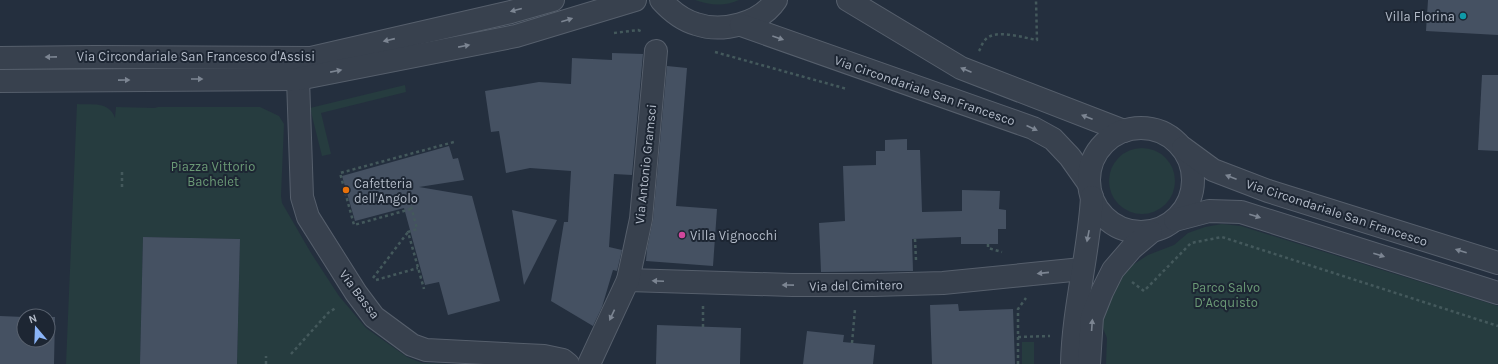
<svg xmlns="http://www.w3.org/2000/svg" width="1498" height="364" font-family="Karla,sans-serif">
	<style>
		.green { fill: #263c3f }
		.building { fill: #455162 }
		.lines { fill: none; stroke-linecap: round; stroke-linejoin: round }
		.minor-casing { stroke: #565f6c; stroke-width: 24 }
		.path { stroke: #44595c; stroke-width: 2.5; stroke-dasharray: 3 3; stroke-linecap: butt }
		.minor { stroke: #38414e; stroke-width: 22 }
		.oneway { fill: #7c8592 }
		.culture-dot { fill: #0f9aa8; stroke: #1d2633; stroke-width: 1.5 }
		.food-dot { fill: #e8710a; stroke: #1d2633; stroke-width: 1.5 }
		.hotel-dot { fill: #d1479c; stroke: #1d2633; stroke-width: 1.5 }
		.labels { text-anchor: middle; stroke-width: 4; stroke-linejoin: round; paint-order: stroke }
		.poi-label { font-size: 13px; fill: #b4bcc9; stroke: #1d2633; text-anchor: start }
		.street-label { font-size: 13px; fill: #b4bcc9; stroke: #1d2633 }
		.park-label { font-size: 13px; fill: #6b9a76; stroke: #1d2633 }
	</style>
	<rect width="100%" height="100%" fill="#242f3e"/>
	<!-- green -->
	<g class="green">
		<path d="M695,0H739C724,7 709,5 695,0Z"/>
		<path d="M405,85L406,92L321,113L331,154L322,156L310,108Z"/>
		<path d="M77,104C92,105 109,101 115,118L116,107L155,108L158,107H260L279,116L284,124L281,196L282,203L311,253L339,296L366,328L407,357L422,363L450,364H237L240,239L143,237L140,364H66Z"/>
		<circle cx="1142" cy="181" r="33"/>
		<path d="M1222,224L1241,226L1498,306V364H1106L1107,338L1102,326L1103,316L1110,293L1128,268L1148,255L1174,245L1188,233L1205,227Z"/>
		<rect x="1022" y="342" width="12" height="22"/>
	</g>
	<!-- building -->
	<g class="building">
		<path d="M1428,0H1498V35L1426,31Z"/>
		<path d="M612,53L643,54L632,175L614,174L609,247L622,250L617,271L613,270L602,307L593,326L551,301L564,222H568L571,171L530,168L506,173L499,131L491,132L485,91L539,82L571,84L572,58L612,60Z"/>
		<path d="M667,66L687,68L676,206L717,209L713,266L646,261L647,249L653,220Z"/>
		<path d="M1482,75H1498V151L1478,150Z"/>
		<path d="M907,139V150H920L922,212L962,211V190L1000,191L999,209L1006,210V229H998V244H961V237L912,239L913,271L821,272L819,223L845,221L843,166L876,165V151H885V140Z"/>
		<path d="M449,146L453,159L458,158L464,180L419,187L472,196L500,301L448,315L439,282L425,285L404,208L355,221L342,176Z"/>
		<path d="M512,210L557,220L524,285Z"/>
		<path d="M143,237L240,239L237,364H140Z"/>
		<path d="M958,304L959,311L1013,309L1015,364H932L930,305Z"/>
		<path d="M0,316L24,317V340H48V317H55L54,364H0Z"/>
		<path d="M657,325L741,328L740,364H656Z"/>
		<path d="M807,331L844,335L843,342L875,345L873,364H803Z"/>
	</g>
	<g class="lines">
		<!-- minor casing -->
		<g class="minor-casing">
			<g id="minor">
				<path d="M661,0C670,10 682,20 696,24C722,33 760,24 776,0"/>
				<path d="M848,0L961,68L1124,131"/>
				<path d="M741,25L1033,128L1053,139L1070,157L1089,184"/>
				<path d="M0,58L94,57L311,58L511,12L553,0"/>
				<path d="M298,79L302,197L308,217L356,293L374,317L412,345L426,350L544,356L563,360L568,364"/>
				<path d="M0,81L298,79L516,36L635,0"/>
				<circle cx="1141" cy="180" r="52"/>
				<path d="M1183,148L1213,170L1268,191L1498,263"/>
				<path d="M1175,220L1209,211L1241,212L1498,293"/>
				<path d="M628,280L792,285H873L943,283L1082,269"/>
				<path d="M589,364L628,280L641,219L656,51"/>
				<path d="M1072,364C1073,309 1089,253 1092,197"/>
				<path d="M1089,364L1092,317L1102,292L1113,270L1132,248L1151,232"/>
			</g>
		</g>
		<!-- path -->
		<g class="path">
			<path d="M614,33L638,30L643,32"/>
			<path d="M979,51C981,48 982,43 985,40C995,28 1024,38 1037,40L1036,0"/>
			<path d="M715,52L847,89"/>
			<path d="M122,187V171"/>
			<path d="M408,195L417,229L408,232L424,289"/>
			<path d="M411,209L354,225L340,173L454,142"/>
			<path d="M915,239L916,260"/>
			<path d="M988,244V248L1002,252"/>
			<path d="M373,278L408,232"/>
			<path d="M376,280L418,268"/>
			<path d="M1132,282L1144,291L1191,243L1222,237L1498,326"/>
			<path d="M703,327V306"/>
			<path d="M1018,337L1050,336"/>
			<path d="M852,343L855,309"/>
			<path d="M291,354L328,313L337,307"/>
			<path d="M266,364V356"/>
			<path d="M1018,364V309L1026,298"/>
		</g>
		<!-- minor -->
		<use href="#minor" class="minor"/>
	</g>
	<!-- one-way arrows -->
	<defs><path id="oneway-solid" d="M-6-.8H1V-3.2L6.5 0L1 3.2V.8H-6Z"/></defs>
	<g class="oneway">
		<use href="#oneway-solid" transform="translate(516 10) rotate(165)"/>
		<use href="#oneway-solid" transform="translate(567 20) rotate(-17)"/>
		<use href="#oneway-solid" transform="translate(778 38) rotate(19)"/>
		<use href="#oneway-solid" transform="translate(389 40) rotate(167)"/>
		<use href="#oneway-solid" transform="translate(464 46) rotate(-11)"/>
		<use href="#oneway-solid" transform="translate(51 57) rotate(179)"/>
		<use href="#oneway-solid" transform="translate(966 70) rotate(-157)"/>
		<use href="#oneway-solid" transform="translate(336 71) rotate(-11)"/>
		<use href="#oneway-solid" transform="translate(197 79)"/>
		<use href="#oneway-solid" transform="translate(124 80) rotate(-1)"/>
		<use href="#oneway-solid" transform="translate(1087 117) rotate(-159)"/>
		<use href="#oneway-solid" transform="translate(1032 128) rotate(24)"/>
		<use href="#oneway-solid" transform="translate(1231 177) rotate(-159)"/>
		<use href="#oneway-solid" transform="translate(1255 216) rotate(18)"/>
		<use href="#oneway-solid" transform="translate(1088 236) rotate(101)"/>
		<use href="#oneway-solid" transform="translate(1461 251) rotate(-162)"/>
		<use href="#oneway-solid" transform="translate(1379 255) rotate(18)"/>
		<use href="#oneway-solid" transform="translate(1043 273) rotate(174)"/>
		<use href="#oneway-solid" transform="translate(658 281) rotate(-178)"/>
		<use href="#oneway-solid" transform="translate(788 285) rotate(-179)"/>
		<use href="#oneway-solid" transform="translate(612 315) rotate(115)"/>
		<use href="#oneway-solid" transform="translate(1092 325) rotate(-86)"/>
	</g>
	<!-- markers -->
	<circle class="culture-dot" cx="1463" cy="16" r="4"/>
	<circle class="food-dot" cx="346" cy="190" r="4"/>
	<circle class="hotel-dot" cx="682" cy="235" r="4"/>
	<g class="labels">
		<!-- poi labels -->
		<g class="poi-label">
			<text x="1455" y="21" text-anchor="end">Villa Florina</text>
			<text x="354" y="188">Cafetteria<tspan x="354" dy="15">dell'Angolo</tspan></text>
			<text x="690" y="240">Villa Vignocchi</text>
		</g>
		<!-- street labels -->
		<g class="street-label">
			<text x="196" y="61">Via Circondariale San Francesco d'Assisi</text>
			<text transform="translate(925 90) rotate(19)" y="5">Via Circondariale San Francesco</text>
			<text transform="translate(645 164) rotate(-84)" y="5">Via Antonio Gramsci</text>
			<text transform="translate(1337 212) rotate(18)" y="5">Via Circondariale San Francesco</text>
			<text transform="translate(856 285) rotate(-1)" y="5">Via del Cimitero</text>
			<text transform="translate(360 294) rotate(53)" y="5">Via Bassa</text>
		</g>
		<!-- park labels -->
		<g class="park-label">
			<text x="213" y="171">Piazza Vittorio<tspan x="213" dy="15">Bachelet</tspan></text>
			<text x="1226" y="292">Parco Salvo<tspan x="1226" dy="15">D’Acquisto</tspan></text>
		</g>
	</g>
	<!-- north arrow -->
	<g transform="translate(36 328) rotate(341)"><circle r="19" fill="#1d2633" stroke="#59626f"/>
	<path d="M0-3L7 15L0 10L-7 15Z" fill="#8ab4f8"/>
	<text y="-6" font-size="11" font-weight="bold" text-anchor="middle" fill="#b4bcc9">N</text>
	</g>
</svg>
